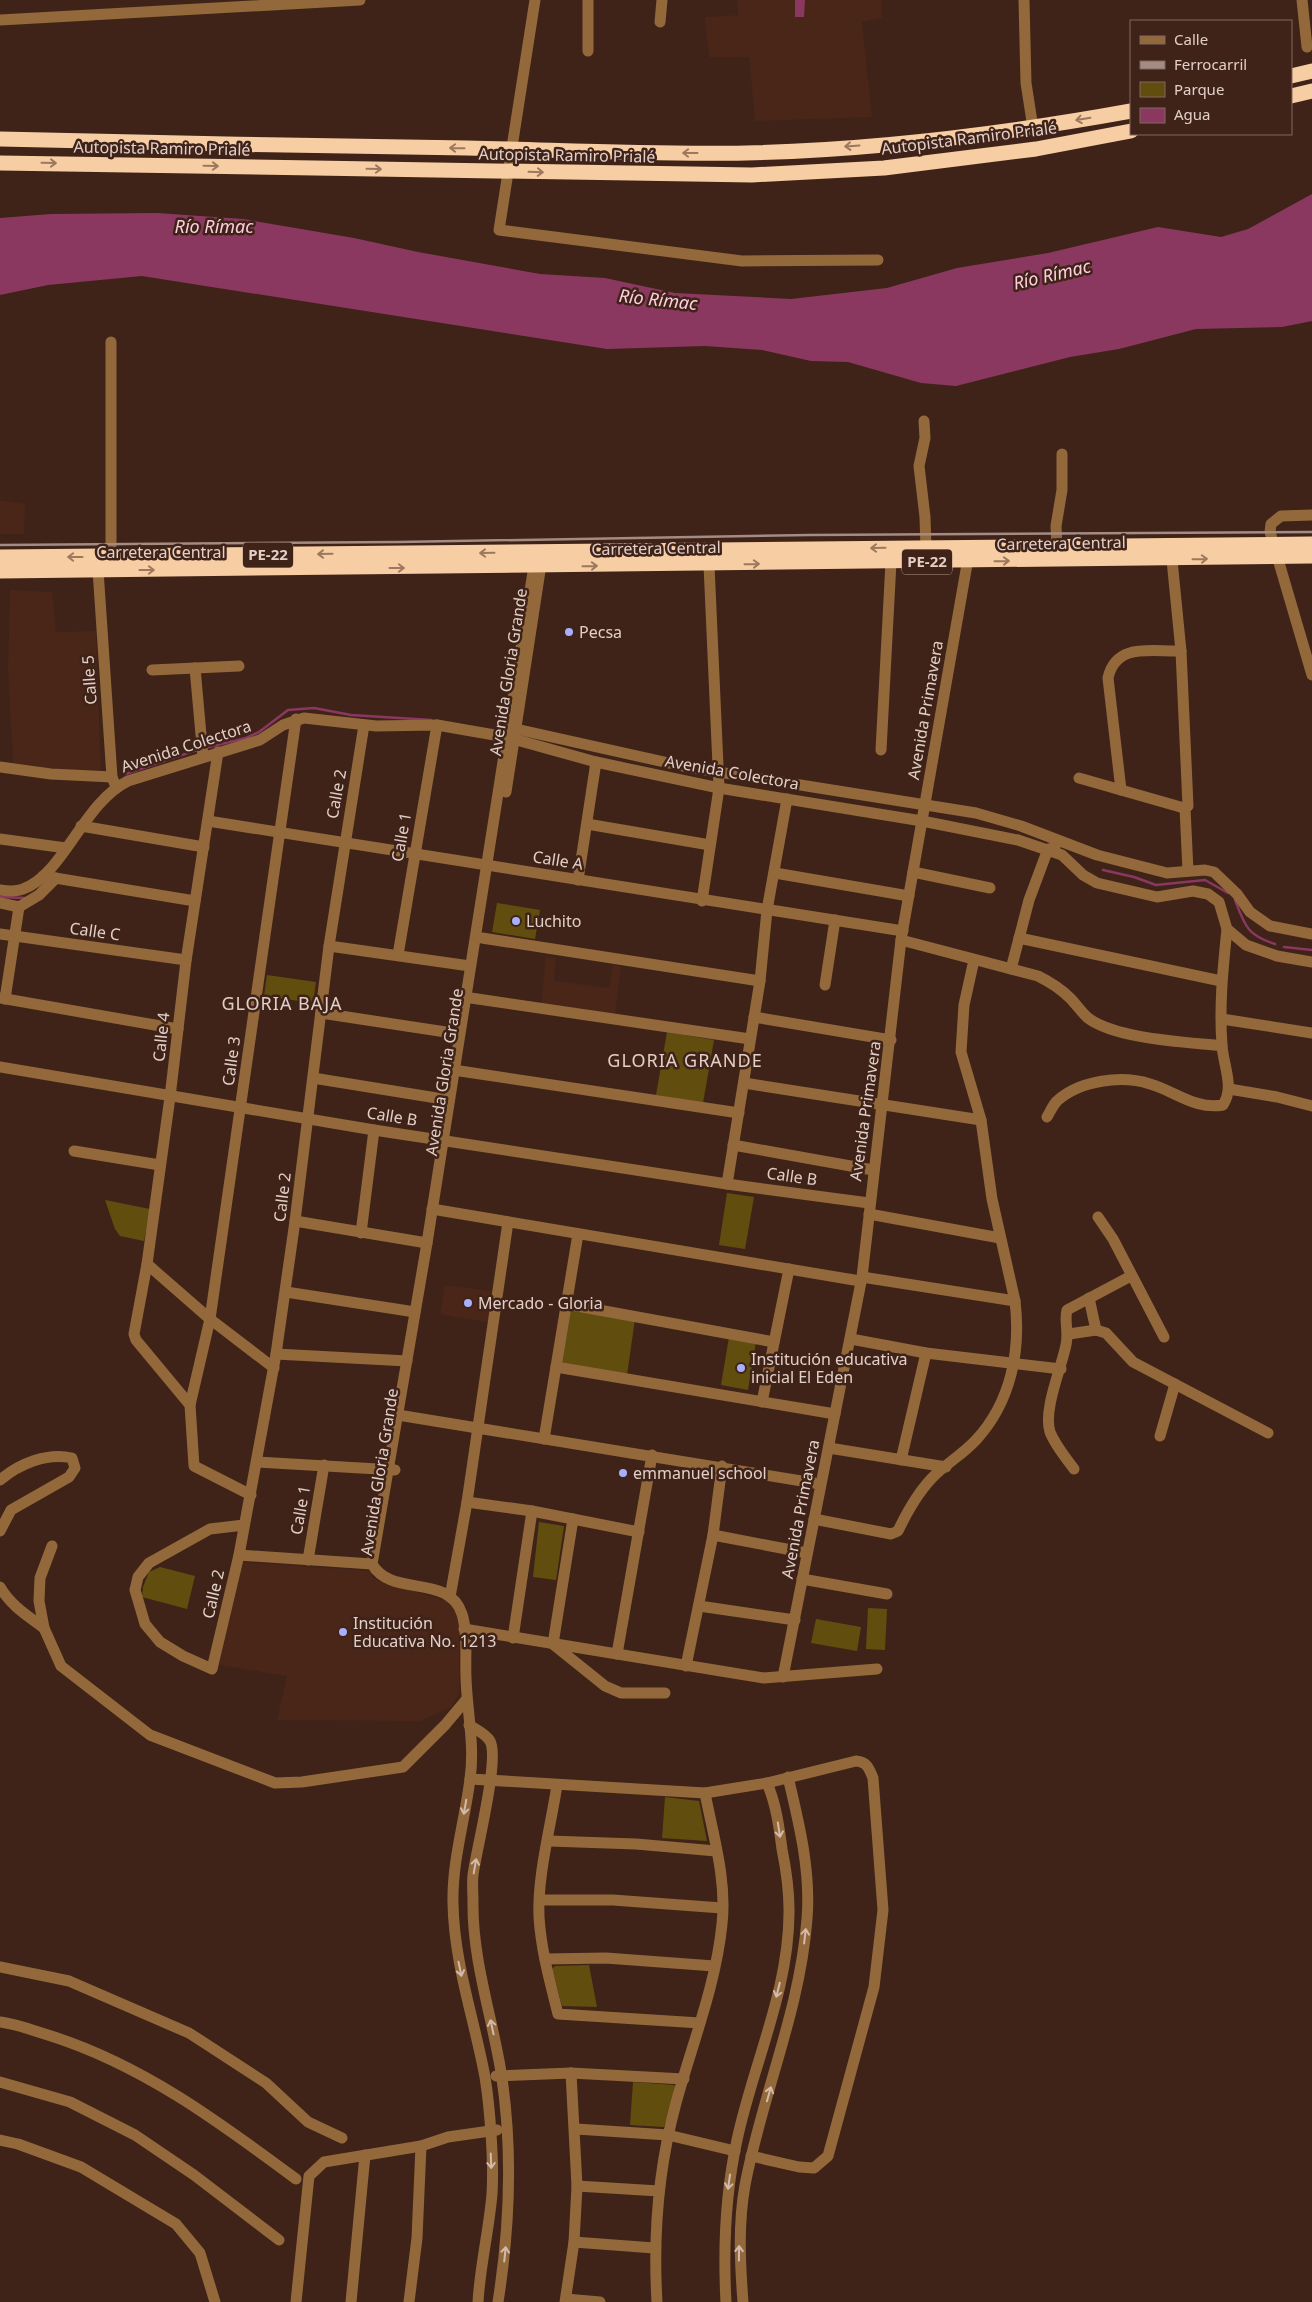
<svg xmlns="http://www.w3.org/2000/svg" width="1312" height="2302" font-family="'Noto Sans',sans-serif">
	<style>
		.built { fill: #492618 }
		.green { fill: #614e0e }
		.water { fill: #8b3860 }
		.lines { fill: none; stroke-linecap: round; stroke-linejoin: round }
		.stream { stroke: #8b3860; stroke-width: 2.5 }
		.minor { stroke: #93693b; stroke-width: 11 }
		.highway { stroke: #f7cda3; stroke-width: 15 }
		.rail { stroke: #a38c84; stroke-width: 2.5 }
		.oneway { stroke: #9b785e }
		.oneway2 { stroke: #d2bbac }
		.poi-dot { fill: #a8b0fc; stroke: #3f2318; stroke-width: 2 }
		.labels { text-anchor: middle; stroke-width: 5; stroke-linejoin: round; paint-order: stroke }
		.shield { fill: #3f2318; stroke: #b19b93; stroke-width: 1 }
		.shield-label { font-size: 15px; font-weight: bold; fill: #e2cfc8 }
		.street-label { font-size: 16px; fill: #e2cfc8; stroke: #3f2318 }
		.poi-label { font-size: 16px; fill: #e2cfc8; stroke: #3f2318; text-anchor: start }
		.water-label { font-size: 18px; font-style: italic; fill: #fecde0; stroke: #3f2318 }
		.neighbourhood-label { font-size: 18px; letter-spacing: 1px; fill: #e2cfc8; stroke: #3f2318 }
	</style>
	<rect width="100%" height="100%" fill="#3f2318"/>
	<!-- built -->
	<g class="built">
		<path d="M737,0H881L882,18L862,22L872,117L755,121L749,57H709L705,17L738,15Z"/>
		<path d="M0,500L25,504L24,534H0Z"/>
		<path d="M10,590L52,592L56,632L96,631L101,776L13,763L8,670Z"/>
		<path d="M546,957L556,958L554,981L609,988L613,965L621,967L615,1015L541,1003Z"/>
		<path d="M445,1285L496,1292L491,1323L440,1314Z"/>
		<path d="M243,1562L371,1571L372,1577L379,1581L447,1601L459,1618V1694L451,1707L420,1721L277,1720L287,1676L219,1665Z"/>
	</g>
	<!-- green -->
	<g class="green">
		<path d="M497,903L540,910L535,939L492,932Z"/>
		<path d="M267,975L316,982L313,1003L264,996Z"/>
		<path d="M667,1032L714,1040L703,1103L656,1095Z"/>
		<path d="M727,1193L754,1197L745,1249L719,1245Z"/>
		<path d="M105,1200L150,1209L144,1241L120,1236L115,1229Z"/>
		<path d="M568,1307L635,1319L627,1375L559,1362Z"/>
		<path d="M729,1337L756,1342L748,1390L721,1385Z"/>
		<path d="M539,1522L564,1526L556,1580L533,1577Z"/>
		<path d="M160,1567L195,1576L187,1609L142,1597L143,1587L149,1572Z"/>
		<path d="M868,1608L887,1609L885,1650L866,1649Z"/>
		<path d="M816,1619L861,1627L857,1651L811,1643Z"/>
		<path d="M665,1797L699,1801L707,1841L662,1838Z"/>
		<path d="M589,1965L597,2007L562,2006L552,1969L555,1966Z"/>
		<path d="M633,2082L674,2085L676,2088L664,2127L630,2125Z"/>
	</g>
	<!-- water -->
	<g class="water">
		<path d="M795,0H805L804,17H795Z"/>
		<path d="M1312,194V321L1282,327L1196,329L1119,349L1070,357L956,386L921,383L848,362L811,361L762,350L705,346L607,349L142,276L48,285L0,295V218L51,214L157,213L243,219L354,238L418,252L540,274L605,278L675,293L791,299L887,288L957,268L1048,253L1158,227L1221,237L1248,229Z"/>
	</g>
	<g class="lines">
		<!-- stream -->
		<g class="stream">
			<path d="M205,748L246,738L259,732L288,710L314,708L351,715L431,720"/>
			<path d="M126,774L200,749"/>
			<path d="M1103,870L1134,877L1156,885L1205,880L1228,893"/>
			<path d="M0,897L25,898"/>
			<path d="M1235,900C1245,926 1247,935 1275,944"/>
			<path d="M1284,947L1312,950"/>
		</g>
		<!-- minor -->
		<g class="minor">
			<path d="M535,0L499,230L742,261L878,260"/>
			<path d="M1024,0L1026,83L1033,128"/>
			<path d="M1302,0L1307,47"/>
			<path d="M0,20L360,0"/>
			<path d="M660,22L662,0"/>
			<path d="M588,51V0"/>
			<path d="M924,421L925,438L919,466L925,517L926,548"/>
			<path d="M1312,515L1281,516L1271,524L1270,532L1312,675"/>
			<path d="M1057,547L1056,526L1062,490V454"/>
			<path d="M111,556V342"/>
			<path d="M98,570L112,777L116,787"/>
			<path d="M195,668L203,757"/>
			<path d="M152,670L239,666"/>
			<path d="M516,729L687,767L976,813L1021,826L1097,855L1167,873L1205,870L1214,872L1237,894L1250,912L1270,926L1312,934"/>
			<path d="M881,750L891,562"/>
			<path d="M218,752L186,961L170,1097L147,1264L134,1334L136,1340L190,1405L194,1466L251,1495"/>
			<path d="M0,767L51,774L112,777"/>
			<path d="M1079,778L1184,808L1188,806L1181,651L1171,550"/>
			<path d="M1121,790L1108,678C1116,642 1152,652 1181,651"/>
			<path d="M506,792L540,571"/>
			<path d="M1185,808L1188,871"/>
			<path d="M208,821L903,931"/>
			<path d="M587,824L710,845"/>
			<path d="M81,826L204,847"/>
			<path d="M0,839L66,848"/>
			<path d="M913,872L990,888"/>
			<path d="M775,873L909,896"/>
			<path d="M43,876L195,901"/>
			<path d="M578,880L596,762"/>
			<path d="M0,890C7,891 16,892 23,889C64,874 83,803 128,781L260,740L283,725L304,718L376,726L437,725L506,737L596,762L719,788L922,821L1018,840L1062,855L1083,875L1097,883L1157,897L1193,891L1208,894L1219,902L1227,929L1246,945L1277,956L1312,962"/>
			<path d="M702,901L719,788L709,565"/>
			<path d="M0,903L19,907L39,895L56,878"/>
			<path d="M0,934L186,960"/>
			<path d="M482,938L760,981"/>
			<path d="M1019,938L1221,981"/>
			<path d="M901,940L1038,976C1050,982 1060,988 1070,998C1076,1004 1081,1012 1088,1018C1116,1039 1186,1042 1222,1046"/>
			<path d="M329,946L470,966"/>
			<path d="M398,955L437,725"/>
			<path d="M1011,969L1029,900L1048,849L1055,848"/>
			<path d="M825,985L835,920"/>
			<path d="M464,997L750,1039"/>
			<path d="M0,998L178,1029"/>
			<path d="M5,999L19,907"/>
			<path d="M321,1013L459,1034"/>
			<path d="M754,1017L891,1040"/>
			<path d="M1222,1019L1312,1033"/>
			<path d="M0,1067L374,1130L727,1184L869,1203"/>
			<path d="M460,1071L739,1113"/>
			<path d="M313,1078L449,1100"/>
			<path d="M744,1083L981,1120"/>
			<path d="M1229,1089L1277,1097L1312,1106"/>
			<path d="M1047,1117C1050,1112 1053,1105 1057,1101C1080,1080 1122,1075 1150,1084C1175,1091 1195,1110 1223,1105C1235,1087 1223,1065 1222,1045C1219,1006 1223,968 1227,929"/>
			<path d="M733,1145L873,1170"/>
			<path d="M74,1151L160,1165"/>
			<path d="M727,1184L760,981L767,910L787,799"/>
			<path d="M432,1209L860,1281"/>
			<path d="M869,1214L1000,1238"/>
			<path d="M1098,1217L1113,1239L1164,1337"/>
			<path d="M295,1221L427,1243"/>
			<path d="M361,1233L374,1130"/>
			<path d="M147,1264L210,1319L274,1368"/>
			<path d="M862,1277L1015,1301"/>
			<path d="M286,1292L415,1312"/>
			<path d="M1089,1298L1096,1330"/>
			<path d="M566,1304L774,1342"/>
			<path d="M1069,1334L1096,1330L1106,1333L1133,1362L1268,1433"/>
			<path d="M851,1339L926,1353L1061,1369"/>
			<path d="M276,1354L407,1361"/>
			<path d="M556,1367L835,1414"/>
			<path d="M762,1402L789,1269"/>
			<path d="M190,1405L210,1319L296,719"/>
			<path d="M398,1415L820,1484"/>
			<path d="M1160,1436L1175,1384"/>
			<path d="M544,1439L578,1234"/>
			<path d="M829,1448L946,1467"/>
			<path d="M901,1460L926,1353"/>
			<path d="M257,1462L395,1470"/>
			<path d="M1074,1469C1066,1458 1055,1445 1050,1432C1043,1410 1061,1369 1066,1345C1069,1332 1064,1321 1067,1310L1131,1276"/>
			<path d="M0,1480C19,1464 47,1452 72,1458L75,1468L69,1477L11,1510L0,1531"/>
			<path d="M467,1502L532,1511L639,1532"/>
			<path d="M814,1519L891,1534L898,1531C907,1512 920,1489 936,1474C949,1462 964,1453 976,1440C1011,1402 1021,1351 1015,1301L992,1199L981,1120L961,1052L964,1005L974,960"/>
			<path d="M244,1525L210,1529L149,1563L138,1577L135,1590L145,1624L160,1642L183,1656L212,1669L239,1555L276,1354L295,1221L329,946L364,725"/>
			<path d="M713,1535L807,1553"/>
			<path d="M52,1546L40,1578L39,1601L44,1628L61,1666L150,1735L275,1783L302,1782L403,1767L445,1725L466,1700"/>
			<path d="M239,1555L372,1564"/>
			<path d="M308,1560L324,1465"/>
			<path d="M802,1579L887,1594"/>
			<path d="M0,1587C10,1605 28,1616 44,1628"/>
			<path d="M450,1597L467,1502L508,1222"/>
			<path d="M699,1606L795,1620"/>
			<path d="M464,1629L764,1678L877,1669"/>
			<path d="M513,1638L532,1511"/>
			<path d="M553,1644L573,1519"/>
			<path d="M554,1645L605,1686L621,1693H665"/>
			<path d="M617,1654L652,1455"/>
			<path d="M686,1666L713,1535L722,1466"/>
			<path d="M783,1677L862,1277L901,940L969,553"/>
			<path d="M469,1725C475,1729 486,1734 490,1741C500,1758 476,1851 473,1875C472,1883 473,1893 473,1901C472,1959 492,2016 501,2072C513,2149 510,2226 498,2302"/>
			<path d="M470,1779L705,1793L767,1783L856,1761C867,1762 869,1768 873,1778L883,1910L874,1987L828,2156L814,2168L799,2167L751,2156"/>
			<path d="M557,1785C551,1825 537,1877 539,1917C541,1950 550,1982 558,2014L700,2023"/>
			<path d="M549,1841L636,1844L716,1851"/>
			<path d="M540,1900H613L722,1908"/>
			<path d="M545,1959L606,1958L714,1966"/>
			<path d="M0,1967L69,1981L189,2033L266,2083L308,2122L342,2138"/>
			<path d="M0,2022C16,2024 32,2030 48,2035C141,2064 218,2121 296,2179"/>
			<path d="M496,2076L571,2073L684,2079"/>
			<path d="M0,2082L70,2102L135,2135L194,2175L279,2240"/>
			<path d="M576,2129L668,2135L735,2151"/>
			<path d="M0,2140L18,2144L81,2167L176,2224L200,2253L215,2302"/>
			<path d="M577,2186L659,2191"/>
			<path d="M574,2242L654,2248"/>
			<path d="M566,2299L600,2302"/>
			<path d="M296,2302L309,2176L324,2162L421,2146"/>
			<path d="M351,2302L365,2155"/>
			<path d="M409,2302L417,2238L421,2146L448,2137L497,2130"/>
			<path d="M478,2302C480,2266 489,2230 492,2194C494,2163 490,2108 485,2077C474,2018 454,1963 453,1903C452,1861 465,1820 470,1779C475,1745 467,1712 466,1678C465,1658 468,1633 462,1614C449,1573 391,1598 372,1564L427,1243L535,559"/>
			<path d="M565,2302L574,2242L577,2186L571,2073"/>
			<path d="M657,2302C653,2234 658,2169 676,2103C692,2044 716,1985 722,1924C727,1880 713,1835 705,1793"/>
			<path d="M726,2302C723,2247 725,2195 737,2140C753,2064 790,1989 789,1909C789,1888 786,1869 782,1849C779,1826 776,1804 767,1783"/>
			<path d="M743,2302C740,2263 738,2224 745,2185C762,2095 800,2011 807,1919C811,1871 799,1823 788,1777"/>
		</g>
		<!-- highway -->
		<g class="highway">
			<path d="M1291,76L1312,71"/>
			<path d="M1291,96L1312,91"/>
			<path d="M0,139C156,143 311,146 467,148C560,150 653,155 746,153C875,150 1004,134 1131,111"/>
			<path d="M0,163L752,175L884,168L1036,149L1131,131"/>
			<path d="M0,557L1312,544"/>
			<path d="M0,571L1312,556"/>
		</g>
		<!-- rail -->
		<path class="rail" d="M0,545L399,542L810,535L1312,532"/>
	</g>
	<!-- one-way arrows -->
	<defs><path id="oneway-shaft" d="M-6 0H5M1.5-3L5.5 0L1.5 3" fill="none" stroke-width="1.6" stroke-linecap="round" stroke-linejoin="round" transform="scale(1.25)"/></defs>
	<g class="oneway">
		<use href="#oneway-shaft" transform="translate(1083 119) rotate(170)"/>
		<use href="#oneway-shaft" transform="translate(852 146) rotate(176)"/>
		<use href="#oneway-shaft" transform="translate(457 148) rotate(-179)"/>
		<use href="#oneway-shaft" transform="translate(690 153) rotate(180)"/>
		<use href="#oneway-shaft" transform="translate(49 163) rotate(1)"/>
		<use href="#oneway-shaft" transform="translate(211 166) rotate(1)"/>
		<use href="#oneway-shaft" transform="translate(374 169) rotate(1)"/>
		<use href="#oneway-shaft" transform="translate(536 172) rotate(2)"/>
		<use href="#oneway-shaft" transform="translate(878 548) rotate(179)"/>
		<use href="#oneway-shaft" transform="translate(487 553) rotate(179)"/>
		<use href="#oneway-shaft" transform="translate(325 554) rotate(179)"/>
		<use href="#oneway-shaft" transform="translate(75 557) rotate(180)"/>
		<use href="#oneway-shaft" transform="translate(1200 559) rotate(-1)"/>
		<use href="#oneway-shaft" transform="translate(1002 561) rotate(-1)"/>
		<use href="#oneway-shaft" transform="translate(752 564) rotate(-1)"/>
		<use href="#oneway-shaft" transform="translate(590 566) rotate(-1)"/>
		<use href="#oneway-shaft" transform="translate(397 568)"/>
		<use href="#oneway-shaft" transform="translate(147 570)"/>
	</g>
	<g class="oneway2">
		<use href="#oneway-shaft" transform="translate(465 1807) rotate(100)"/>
		<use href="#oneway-shaft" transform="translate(779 1830) rotate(81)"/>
		<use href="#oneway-shaft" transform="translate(475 1866) rotate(-80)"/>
		<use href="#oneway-shaft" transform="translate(805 1936) rotate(-83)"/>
		<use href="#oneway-shaft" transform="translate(460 1969) rotate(78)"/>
		<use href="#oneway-shaft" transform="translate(778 1990) rotate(104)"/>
		<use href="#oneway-shaft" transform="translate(492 2027) rotate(-102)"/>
		<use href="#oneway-shaft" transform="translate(769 2094) rotate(-74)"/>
		<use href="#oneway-shaft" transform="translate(491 2161) rotate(88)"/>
		<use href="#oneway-shaft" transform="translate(729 2182) rotate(98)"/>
		<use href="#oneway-shaft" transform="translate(739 2253) rotate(-89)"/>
		<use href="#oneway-shaft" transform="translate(505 2254) rotate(-84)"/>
	</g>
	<!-- markers -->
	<g class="poi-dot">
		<circle cx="569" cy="632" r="5"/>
		<circle cx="516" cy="921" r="5"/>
		<circle cx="468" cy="1303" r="5"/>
		<circle cx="741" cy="1368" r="5"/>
		<circle cx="623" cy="1473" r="5"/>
		<circle cx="343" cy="1632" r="5"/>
	</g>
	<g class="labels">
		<!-- shield labels -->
		<g class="shield">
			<rect x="243" y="542.5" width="50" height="25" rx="4"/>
			<rect x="902" y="549.5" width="50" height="25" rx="4"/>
		</g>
		<g class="shield-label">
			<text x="268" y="560">PE-22</text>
			<text x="927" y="567">PE-22</text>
		</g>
		<!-- street labels -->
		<g class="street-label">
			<text transform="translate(969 138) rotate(-7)" y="6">Autopista Ramiro Prialé</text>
			<text transform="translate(162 148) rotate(1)" y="6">Autopista Ramiro Prialé</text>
			<text transform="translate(567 155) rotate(1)" y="6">Autopista Ramiro Prialé</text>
			<text transform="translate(1061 543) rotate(-1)" y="6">Carretera Central</text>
			<text transform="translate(656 548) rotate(-1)" y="6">Carretera Central</text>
			<text x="161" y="558">Carretera Central</text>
			<text transform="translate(508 672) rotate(-81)" y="6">Avenida Gloria Grande</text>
			<text transform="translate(89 680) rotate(-94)" y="6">Calle 5</text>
			<text transform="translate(925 710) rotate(-80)" y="6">Avenida Primavera</text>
			<text transform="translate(186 746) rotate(-18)" y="6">Avenida Colectora</text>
			<text transform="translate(732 772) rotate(10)" y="6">Avenida Colectora</text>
			<text transform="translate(336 794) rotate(-80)" y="6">Calle 2</text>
			<text transform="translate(401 837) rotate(-80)" y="6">Calle 1</text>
			<text transform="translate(558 860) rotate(9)" y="6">Calle A</text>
			<text transform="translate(95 931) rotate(8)" y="6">Calle C</text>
			<text transform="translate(161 1037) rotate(-84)" y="6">Calle 4</text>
			<text transform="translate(231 1061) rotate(-82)" y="6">Calle 3</text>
			<text transform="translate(444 1072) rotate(-81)" y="6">Avenida Gloria Grande</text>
			<text transform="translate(865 1111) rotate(-82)" y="6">Avenida Primavera</text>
			<text transform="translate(392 1116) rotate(9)" y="6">Calle B</text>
			<text transform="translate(792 1176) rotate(8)" y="6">Calle B</text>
			<text transform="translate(282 1197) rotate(-83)" y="6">Calle 2</text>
			<text transform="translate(379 1472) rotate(-81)" y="6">Avenida Gloria Grande</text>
			<text transform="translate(800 1509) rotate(-79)" y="6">Avenida Primavera</text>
			<text transform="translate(300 1510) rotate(-80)" y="6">Calle 1</text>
			<text transform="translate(213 1594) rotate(-77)" y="6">Calle 2</text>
		</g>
		<!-- poi labels -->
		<g class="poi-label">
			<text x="579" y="638">Pecsa</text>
			<text x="526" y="927">Luchito</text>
			<text x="478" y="1309">Mercado - Gloria</text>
			<text x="751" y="1365">Institución educativa<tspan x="751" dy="18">inicial El Eden</tspan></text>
			<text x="633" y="1479">emmanuel school</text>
			<text x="353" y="1629">Institución<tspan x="353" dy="18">Educativa No. 1213</tspan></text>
		</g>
		<!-- water labels -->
		<g class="water-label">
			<text x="214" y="233">Río Rímac</text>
			<text transform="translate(1052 275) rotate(-13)" y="6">Río Rímac</text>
			<text transform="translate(658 300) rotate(6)" y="6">Río Rímac</text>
		</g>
		<!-- neighbourhood labels -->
		<g class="neighbourhood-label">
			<text x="282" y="1010">GLORIA BAJA</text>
			<text x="685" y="1067">GLORIA GRANDE</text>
		</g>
	</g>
	<!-- legend -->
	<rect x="1130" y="20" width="162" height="115" fill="#3f2318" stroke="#80685e"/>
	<rect x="1140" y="36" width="25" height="8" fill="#93693b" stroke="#80685e"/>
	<text x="1174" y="45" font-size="15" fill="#e2cfc8">Calle</text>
	<rect x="1140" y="61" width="25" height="8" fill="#a38c84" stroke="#80685e"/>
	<text x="1174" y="70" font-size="15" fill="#e2cfc8">Ferrocarril</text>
	<rect x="1140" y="82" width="25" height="15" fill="#614e0e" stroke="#80685e"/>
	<text x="1174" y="95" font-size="15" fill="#e2cfc8">Parque</text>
	<rect x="1140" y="108" width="25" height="15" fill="#8b3860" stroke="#80685e"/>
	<text x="1174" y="120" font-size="15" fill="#e2cfc8">Agua</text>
</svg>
